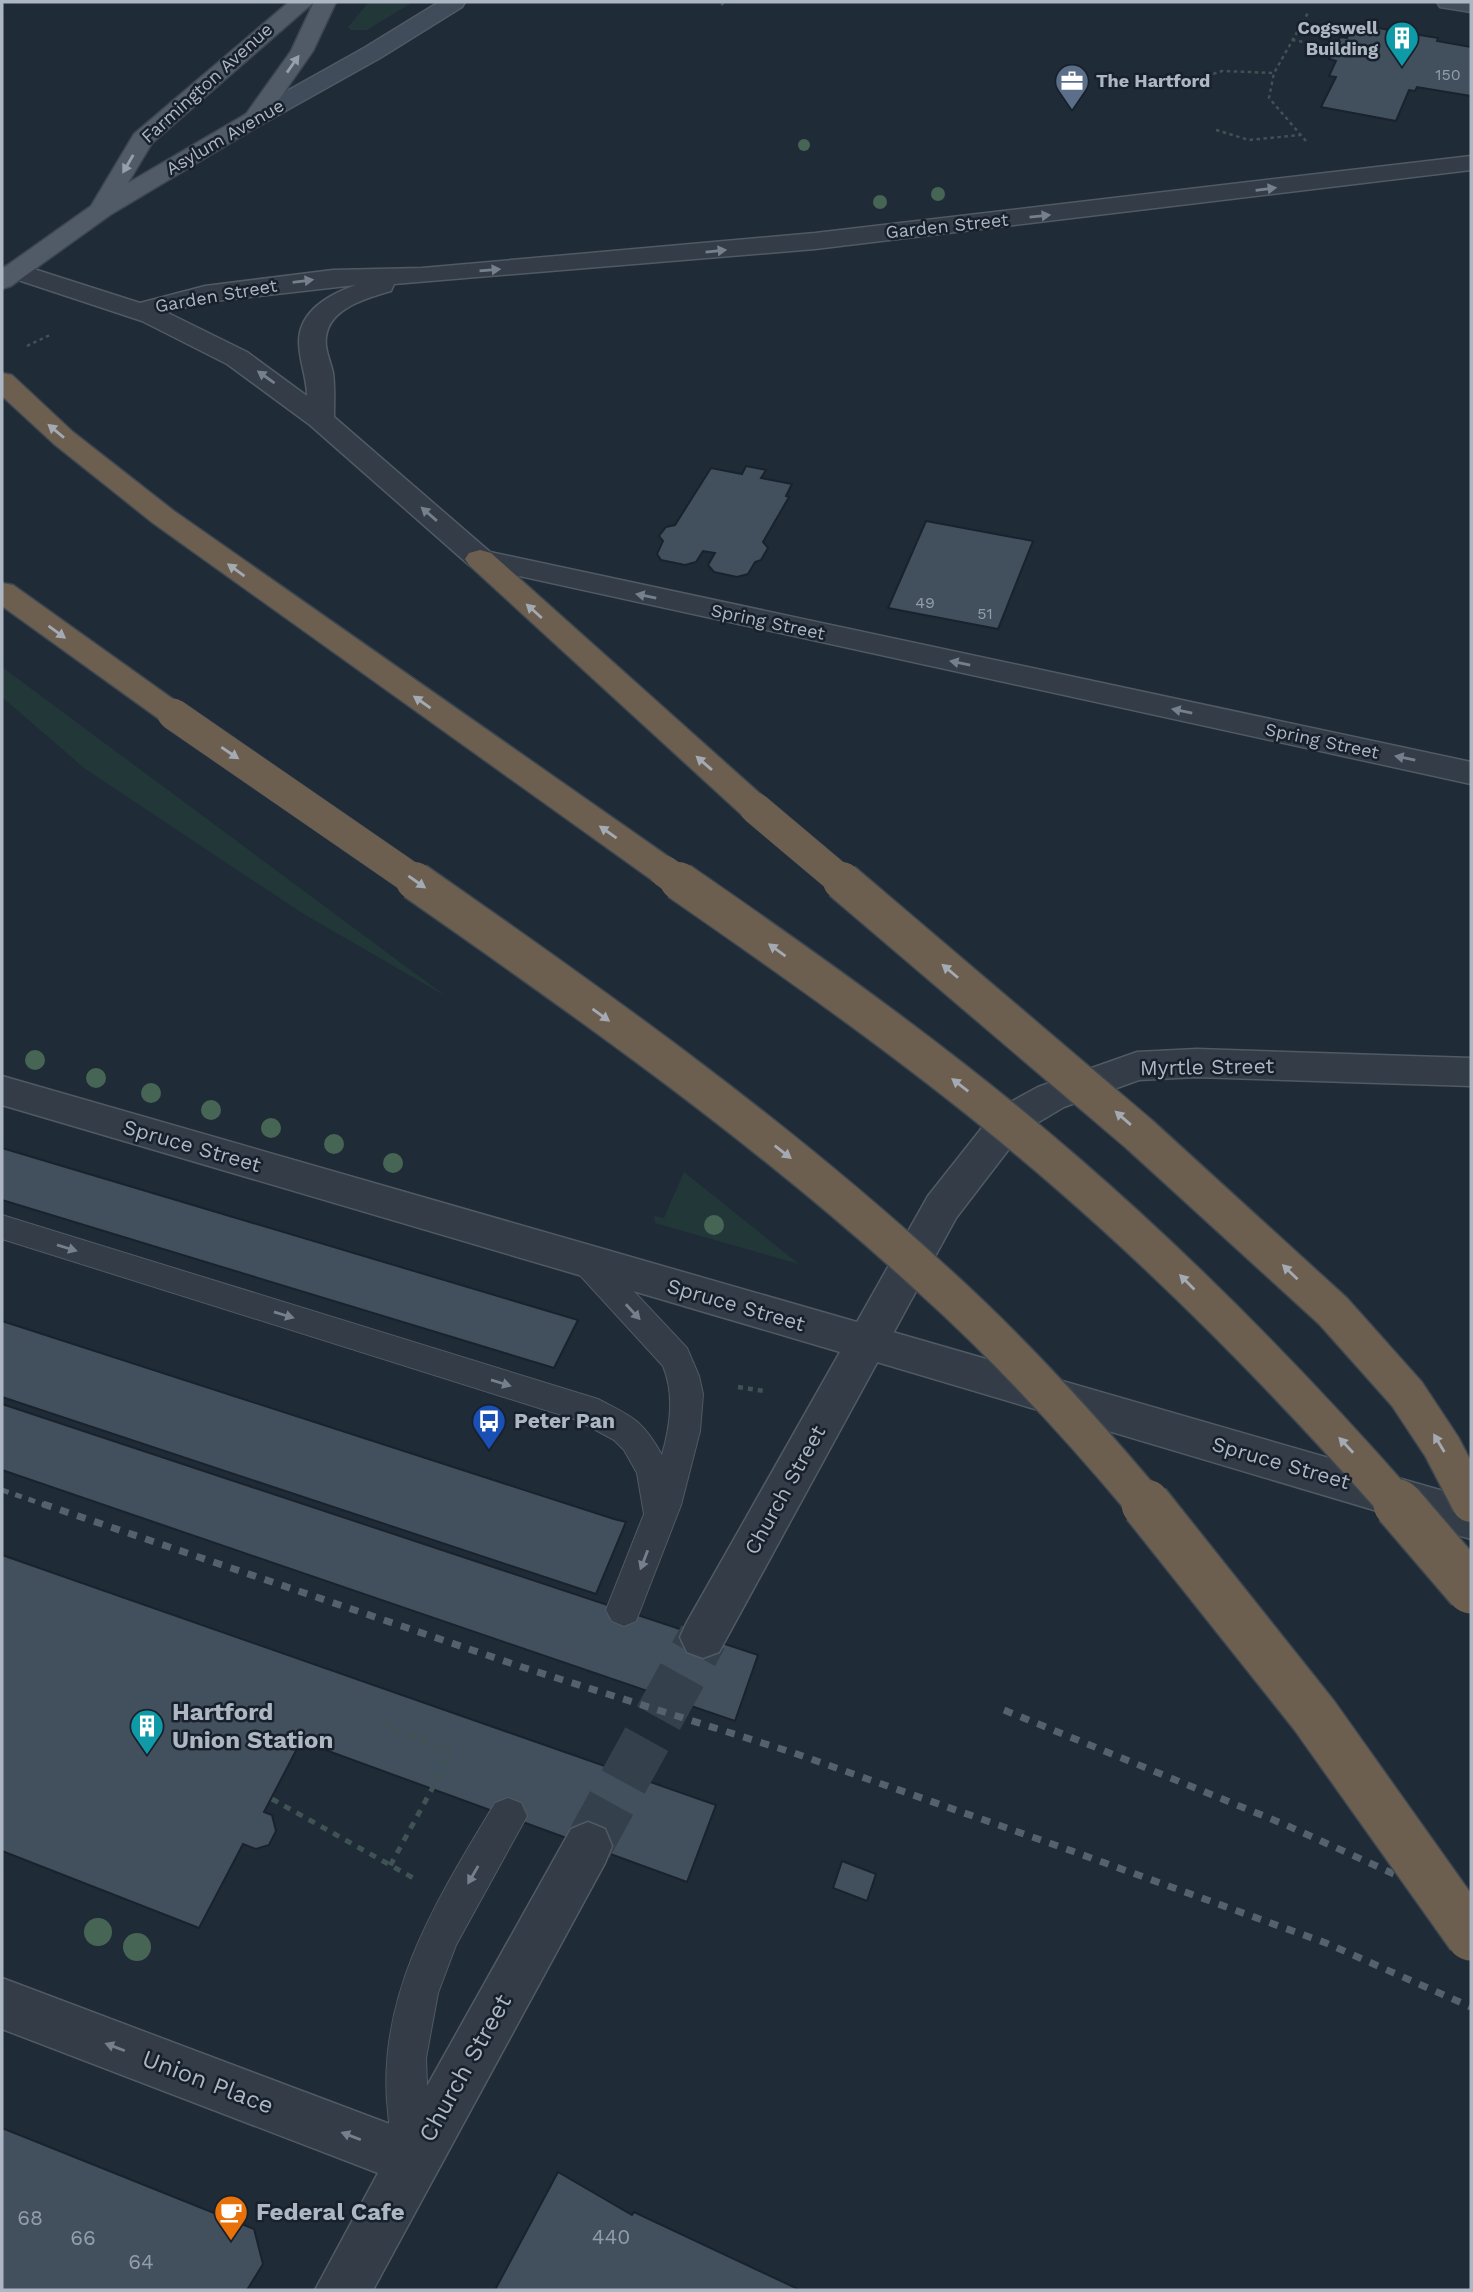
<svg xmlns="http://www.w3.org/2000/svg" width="1473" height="2292" font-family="'Work Sans',sans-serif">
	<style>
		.green { fill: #223838 }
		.building { fill: #42505e; stroke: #1a232d; stroke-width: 2 }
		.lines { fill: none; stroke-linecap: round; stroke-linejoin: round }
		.tertiary-tunnel { stroke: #34404b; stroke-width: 49; stroke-dasharray: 49 24; stroke-linecap: butt }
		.service-casing { stroke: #505a65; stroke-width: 2 }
		.minor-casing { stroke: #505a65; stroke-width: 3 }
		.tertiary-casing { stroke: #505a65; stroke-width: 3 }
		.secondary-casing { stroke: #505a65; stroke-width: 3 }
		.primary-casing { stroke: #3c4550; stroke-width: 3 }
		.motorway-casing { stroke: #3d4751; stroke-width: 3 }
		.path-far2 { stroke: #3f5355; stroke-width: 2.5; stroke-dasharray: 3.5 3.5; stroke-linecap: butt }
		.path-far1 { stroke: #3f5355; stroke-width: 4.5; stroke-dasharray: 5 5; stroke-linecap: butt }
		.path { stroke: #3f5355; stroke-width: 5; stroke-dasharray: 7 7; stroke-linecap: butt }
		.service { fill: #333c47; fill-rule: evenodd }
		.minor { fill: #333c47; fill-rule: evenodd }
		.tertiary { fill: #333c47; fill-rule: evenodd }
		.secondary { fill: #414c5a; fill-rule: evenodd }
		.primary { fill: #505b67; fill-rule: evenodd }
		.motorway { fill: #6d5f50; fill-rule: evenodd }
		.rail-far1 { stroke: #54616e; stroke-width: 5; stroke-dasharray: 7 7; stroke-linecap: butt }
		.rail { stroke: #54616e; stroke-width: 7; stroke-dasharray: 9 9; stroke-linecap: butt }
		.motorway-bridge-far2-casing { stroke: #3d4751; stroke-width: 32; stroke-linecap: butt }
		.motorway-bridge-far1-casing { stroke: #3d4751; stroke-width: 41; stroke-linecap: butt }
		.motorway-bridge-casing { stroke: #3d4751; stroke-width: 52; stroke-linecap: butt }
		.motorway-bridge-far2 { stroke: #6d5f50; stroke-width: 31 }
		.motorway-bridge-far1 { stroke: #6d5f50; stroke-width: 38 }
		.motorway-bridge { stroke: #6d5f50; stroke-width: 49 }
		.tree { fill: #466554 }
		.oneway { fill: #96a0ad }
		.oneway2 { fill: #76808c }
		.oneway3 { fill: #a3aab3 }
		.labels { text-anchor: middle; stroke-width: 5; stroke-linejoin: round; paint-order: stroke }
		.far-number-label { font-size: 16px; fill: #929daa }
		.far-poi-label { font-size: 18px; font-weight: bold; fill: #adb7c4; stroke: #18212b; text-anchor: end }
		.far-street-label { font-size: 18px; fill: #adb7c4; stroke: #18212b }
		.street-label { font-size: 21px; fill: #adb7c4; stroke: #18212b }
		.poi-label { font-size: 21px; font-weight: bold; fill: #adb7c4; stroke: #18212b; text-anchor: start }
		.near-number-label { font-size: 21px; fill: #929daa }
		.near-poi-label { font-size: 24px; font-weight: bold; fill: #adb7c4; stroke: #18212b; text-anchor: start }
		.near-street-label { font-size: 24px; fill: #adb7c4; stroke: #18212b }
	</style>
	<rect width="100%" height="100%" fill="#1f2b36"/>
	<!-- green -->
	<g class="green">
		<path d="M369,2H413L367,30H351L348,27Z"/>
		<path d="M2,667L447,997L302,913L84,768L2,697Z"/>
		<path d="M684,1172L799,1264L655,1223L654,1216L664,1218Z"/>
	</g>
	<!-- building -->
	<g class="building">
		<path d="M1354,24L1438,38L1437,41L1471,47V96L1417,87L1415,91L1409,90L1396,121L1321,107L1336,77L1329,76L1336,61L1329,59L1340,37L1347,38Z"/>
		<path d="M746,466L766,470L761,478L792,484L786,496L789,497L763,542L768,548L761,560L755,562L748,574L737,577L714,572L708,565L715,553L703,551L696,562L685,565L661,560L657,554L663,541L659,536L666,527L675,525L711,468L742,474Z"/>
		<path d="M926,521L1033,541L998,629L888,608Z"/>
		<path d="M2,1148L578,1320L554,1368L2,1200Z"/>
		<path d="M2,1321L614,1519L626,1522L596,1594L2,1397Z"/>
		<path d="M2,1404L758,1655L735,1721L2,1470Z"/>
		<path d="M2,1555L716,1805L687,1882L301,1741L264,1812L272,1815L276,1831L269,1845L256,1849L243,1844L199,1928L2,1851Z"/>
		<path d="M842,1861L876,1874L867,1901L833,1888Z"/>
		<path d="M2,2128L254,2229L263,2264L247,2290H2Z"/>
		<path d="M558,2172L632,2215L634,2212L800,2290H495Z"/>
	</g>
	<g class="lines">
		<!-- tertiary-tunnel -->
		<path class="tertiary-tunnel" d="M588,1846L703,1637"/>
		<!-- service casing -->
		<g class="service-casing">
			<g id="service">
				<path d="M2,1215L598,1399C632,1417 642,1419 662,1455C670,1426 675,1395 663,1366L576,1271L571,1262L576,1253L587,1249L598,1253L687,1348L699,1376L703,1394L700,1431L681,1505L636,1621L624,1626L612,1621L606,1610L644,1514L637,1473L624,1450L614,1440L577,1420L2,1239Z"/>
				<path d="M508,1798L521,1803L527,1816L456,1945L438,1993L426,2058L428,2109L436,2160L430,2175L415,2181L400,2175C392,2155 390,2133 388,2112C375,1996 438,1898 495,1803Z"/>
			</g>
		</g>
		<!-- minor casing -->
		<g class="minor-casing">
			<path id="minor" d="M865,1324L1471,1499V1539L850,1354L844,1342L850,1330Z"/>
		</g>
		<!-- tertiary casing -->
		<g class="tertiary-casing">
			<g id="tertiary">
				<path d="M1471,156V170L815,249L394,284L391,291C364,299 322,310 326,346C327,355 331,363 333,373C335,387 334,402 334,417L490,552L1471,762V784L469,565L310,425L227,364L142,321L6,276L2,271L6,266L15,263L140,303L205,286L333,270L422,268L815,233ZM356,285C330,294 299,311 299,342C299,360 307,378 307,396L247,352L166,312L206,302Z"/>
				<path d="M1197,1049L1471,1058V1086L1197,1077L1139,1080L1064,1107L1022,1132L956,1218L719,1652L703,1658L687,1652L680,1637L687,1622L840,1352L2,1105V1076L857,1322L928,1196L996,1110L1038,1087L1137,1052Z"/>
				<path d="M588,1822L605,1829L612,1846L605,1863L373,2290H315L378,2173L2,2029V1978L403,2129L571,1829Z"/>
			</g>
		</g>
		<!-- secondary casing -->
		<g class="secondary-casing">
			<g id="secondary">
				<path d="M439,2H465L462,7L380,58L262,124H246L242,119L246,114L364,48Z"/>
				<path d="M1437,2H1471V12L1440,7Z"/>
			</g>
		</g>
		<!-- primary casing -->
		<g class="primary-casing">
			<path id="primary" d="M289,2H314L152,143L128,183L246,114L291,51L314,2H336L313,51L262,124L110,215L11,286L2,289V269L91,206L134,134Z"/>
		</g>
		<!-- motorway casing -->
		<g class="motorway-casing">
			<g id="motorway">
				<path d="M2,373L12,375L73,432L174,511L676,862L681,871L676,880L664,883L652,880L153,523L54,444L2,396Z"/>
				<path d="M480,550L491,553L767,800L772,808L767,816L755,820L743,816L469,565L465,559L469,553Z"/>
				<path d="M2,583L13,585L184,707L189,714L184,721L173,725L162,721L2,606Z"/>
			</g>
		</g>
		<!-- path-far2 -->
		<g class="path-far2">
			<path d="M721,5L725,2"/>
			<path d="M1292,40L1335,47"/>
			<path d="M1180,85L1222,71L1274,73"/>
			<path d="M1216,130L1249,140L1300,135"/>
			<path d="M1306,141L1269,98L1274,73L1309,11"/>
			<path d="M27,346L50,335"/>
		</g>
		<!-- path-far1 -->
		<path class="path-far1" d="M738,1387L765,1391"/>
		<!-- path -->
		<g class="path">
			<path d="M382,1725L450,1749L432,1789L390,1866"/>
			<path d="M272,1799L415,1879"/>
		</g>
		<!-- service -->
		<use href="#service" class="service"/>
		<!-- minor -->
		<use href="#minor" class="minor"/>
		<!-- tertiary -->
		<use href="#tertiary" class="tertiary"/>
		<!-- secondary -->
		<use href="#secondary" class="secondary"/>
		<!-- primary -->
		<use href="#primary" class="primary"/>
		<!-- motorway -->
		<use href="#motorway" class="motorway"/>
		<!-- rail-far1 -->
		<path class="rail-far1" d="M2,1490L48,1506"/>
		<!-- rail -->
		<g class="rail">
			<path d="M43,1504L522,1667L791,1752L1058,1846L1326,1943L1471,2007"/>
			<path d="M1004,1710L1286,1825L1471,1909"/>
		</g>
		<!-- motorway-bridge-far2 casing -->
		<g class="motorway-bridge-far2-casing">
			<g id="motorway-bridge-far2">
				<path d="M173,714L418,883"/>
				<path d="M755,808L844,883"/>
				<path d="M664,871L681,883"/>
			</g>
		</g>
		<!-- motorway-bridge-far1 casing -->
		<g class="motorway-bridge-far1-casing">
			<g id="motorway-bridge-far1">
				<path d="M415,881C593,1005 772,1132 932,1279C1010,1349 1080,1426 1147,1506"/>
				<path d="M679,881C812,973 945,1067 1067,1173C1186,1276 1295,1388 1399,1506"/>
				<path d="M842,881L1139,1134L1333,1311L1407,1394L1442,1447L1471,1503"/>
			</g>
		</g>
		<!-- motorway-bridge casing -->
		<g class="motorway-bridge-casing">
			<g id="motorway-bridge">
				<path d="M1146,1504L1314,1715L1471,1936"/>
				<path d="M1398,1504L1471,1589"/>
			</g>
		</g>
		<!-- motorway-bridge-far2 -->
		<use href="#motorway-bridge-far2" class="motorway-bridge-far2"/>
		<!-- motorway-bridge-far1 -->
		<use href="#motorway-bridge-far1" class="motorway-bridge-far1"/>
		<!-- motorway-bridge -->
		<use href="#motorway-bridge" class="motorway-bridge"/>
	</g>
	<!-- trees -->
	<g class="tree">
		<circle cx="804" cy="145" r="6"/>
		<circle cx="938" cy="194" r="7"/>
		<circle cx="880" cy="202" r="7"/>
		<circle cx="35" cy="1060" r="10"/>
		<circle cx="96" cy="1078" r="10"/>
		<circle cx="151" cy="1093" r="10"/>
		<circle cx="211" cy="1110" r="10"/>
		<circle cx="271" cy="1128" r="10"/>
		<circle cx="334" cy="1144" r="10"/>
		<circle cx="393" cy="1163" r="10"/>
		<circle cx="714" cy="1225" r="10"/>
		<circle cx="98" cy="1932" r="14"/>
		<circle cx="137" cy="1947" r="14"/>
	</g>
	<!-- one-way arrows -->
	<defs><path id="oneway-solid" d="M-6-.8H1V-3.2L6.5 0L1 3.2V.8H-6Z" transform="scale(1.75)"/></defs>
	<g class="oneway">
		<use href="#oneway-solid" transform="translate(293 64) rotate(-55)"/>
		<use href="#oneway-solid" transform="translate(128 164) rotate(120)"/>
	</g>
	<g class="oneway2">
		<use href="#oneway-solid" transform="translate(1266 189) rotate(-7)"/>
		<use href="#oneway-solid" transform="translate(1040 216) rotate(-6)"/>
		<use href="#oneway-solid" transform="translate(716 251) rotate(-6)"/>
		<use href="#oneway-solid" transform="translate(490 270) rotate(-5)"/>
		<use href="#oneway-solid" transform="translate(303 281) rotate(-7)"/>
		<use href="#oneway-solid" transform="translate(266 377) rotate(-145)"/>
		<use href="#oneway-solid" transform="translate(429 514) rotate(-139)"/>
		<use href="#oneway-solid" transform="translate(646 596) rotate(-168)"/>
		<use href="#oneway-solid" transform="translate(960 663) rotate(-168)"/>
		<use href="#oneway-solid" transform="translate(1182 711) rotate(-168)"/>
		<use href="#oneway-solid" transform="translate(1405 758) rotate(-168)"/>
		<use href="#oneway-solid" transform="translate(67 1248) rotate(17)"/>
		<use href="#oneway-solid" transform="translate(633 1312) rotate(47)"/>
		<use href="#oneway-solid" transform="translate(284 1315) rotate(17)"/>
		<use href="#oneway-solid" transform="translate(501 1383) rotate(17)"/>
		<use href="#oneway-solid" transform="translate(644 1560) rotate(111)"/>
		<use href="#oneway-solid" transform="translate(473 1875) rotate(120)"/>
		<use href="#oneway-solid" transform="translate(115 2047) rotate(-159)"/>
		<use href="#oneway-solid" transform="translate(351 2136) rotate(-159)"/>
	</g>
	<g class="oneway3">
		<use href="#oneway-solid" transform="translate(56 431) rotate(-140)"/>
		<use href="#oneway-solid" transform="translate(236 570) rotate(-144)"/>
		<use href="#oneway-solid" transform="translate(534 611) rotate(-138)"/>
		<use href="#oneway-solid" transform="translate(57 632) rotate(36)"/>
		<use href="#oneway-solid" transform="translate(422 702) rotate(-145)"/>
		<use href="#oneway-solid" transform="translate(230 753) rotate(34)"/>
		<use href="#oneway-solid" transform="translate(704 763) rotate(-139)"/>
		<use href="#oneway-solid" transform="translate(608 832) rotate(-145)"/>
		<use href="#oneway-solid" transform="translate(417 882) rotate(35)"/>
		<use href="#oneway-solid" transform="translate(777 950) rotate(-144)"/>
		<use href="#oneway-solid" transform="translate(950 971) rotate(-140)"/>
		<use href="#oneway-solid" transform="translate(601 1015) rotate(36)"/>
		<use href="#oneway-solid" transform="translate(960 1085) rotate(-142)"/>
		<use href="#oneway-solid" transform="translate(1123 1118) rotate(-139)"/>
		<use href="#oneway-solid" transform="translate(783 1152) rotate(38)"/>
		<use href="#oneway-solid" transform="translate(1290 1272) rotate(-136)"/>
		<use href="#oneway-solid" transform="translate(1187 1282) rotate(-135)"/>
		<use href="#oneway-solid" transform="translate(1439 1443) rotate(-121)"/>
		<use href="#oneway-solid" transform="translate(1346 1445) rotate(-133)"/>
	</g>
	<!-- icons -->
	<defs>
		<g id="building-pin" transform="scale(1.75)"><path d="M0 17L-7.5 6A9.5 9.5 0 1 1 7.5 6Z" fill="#0f9aa8" stroke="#18212b"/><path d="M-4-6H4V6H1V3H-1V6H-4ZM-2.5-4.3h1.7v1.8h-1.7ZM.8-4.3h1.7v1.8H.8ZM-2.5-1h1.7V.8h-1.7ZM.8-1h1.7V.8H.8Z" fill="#fff"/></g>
		<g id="office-pin" transform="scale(1.75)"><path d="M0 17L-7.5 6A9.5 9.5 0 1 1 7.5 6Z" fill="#5c6f8a" stroke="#18212b"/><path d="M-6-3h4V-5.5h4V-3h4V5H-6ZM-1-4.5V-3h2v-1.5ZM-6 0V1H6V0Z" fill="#fff"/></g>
		<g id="bus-pin" transform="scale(1.75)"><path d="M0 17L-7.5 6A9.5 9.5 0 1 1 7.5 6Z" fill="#1a4fb4" stroke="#18212b"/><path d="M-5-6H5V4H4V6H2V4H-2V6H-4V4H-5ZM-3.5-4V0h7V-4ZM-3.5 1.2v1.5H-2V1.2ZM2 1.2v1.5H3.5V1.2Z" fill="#fff"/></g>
		<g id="cafe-pin" transform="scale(1.75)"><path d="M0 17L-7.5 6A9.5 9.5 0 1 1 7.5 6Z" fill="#e8710a" stroke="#18212b"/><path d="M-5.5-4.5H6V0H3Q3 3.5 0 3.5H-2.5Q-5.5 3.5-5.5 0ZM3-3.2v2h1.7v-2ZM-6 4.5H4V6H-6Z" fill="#fff"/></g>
	</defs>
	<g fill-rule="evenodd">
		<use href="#building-pin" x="1402" y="38"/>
		<use href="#office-pin" x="1072" y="81"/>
		<use href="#bus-pin" x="489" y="1421"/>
		<use href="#building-pin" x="147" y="1726"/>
		<use href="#cafe-pin" x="231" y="2212"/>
	</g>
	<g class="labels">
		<!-- far-number labels -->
		<g class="far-number-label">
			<text x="1448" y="80">150</text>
			<text x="925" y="608">49</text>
			<text x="985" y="619">51</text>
		</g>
		<!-- far-poi labels -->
		<g class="far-poi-label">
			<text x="1378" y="34">Cogswell<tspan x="1378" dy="21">Building</tspan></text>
			<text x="1096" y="87" text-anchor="start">The Hartford</text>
		</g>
		<!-- far-street labels -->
		<g class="far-street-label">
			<text transform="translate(207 83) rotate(-42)" y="6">Farmington Avenue</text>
			<text transform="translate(225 137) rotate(-30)" y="6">Asylum Avenue</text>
			<text transform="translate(947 226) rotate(-6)" y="6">Garden Street</text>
			<text transform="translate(216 296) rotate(-10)" y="6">Garden Street</text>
			<text transform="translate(768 622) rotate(12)" y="6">Spring Street</text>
			<text transform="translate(1322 741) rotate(12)" y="6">Spring Street</text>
		</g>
		<!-- street labels -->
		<g class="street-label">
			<text transform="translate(1207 1067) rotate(-1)" y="7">Myrtle Street</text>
			<text transform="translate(192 1146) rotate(16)" y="7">Spruce Street</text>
			<text transform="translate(736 1305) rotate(16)" y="7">Spruce Street</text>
			<text transform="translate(1281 1463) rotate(16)" y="7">Spruce Street</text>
			<text transform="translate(785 1490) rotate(-61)" y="7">Church Street</text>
		</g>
		<!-- poi labels -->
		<g class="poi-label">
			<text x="514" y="1428">Peter Pan</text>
		</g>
		<!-- near-number labels -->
		<g class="near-number-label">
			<text x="30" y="2225">68</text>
			<text x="611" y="2244">440</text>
			<text x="83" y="2245">66</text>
			<text x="141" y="2269">64</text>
		</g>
		<!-- near-poi labels -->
		<g class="near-poi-label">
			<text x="172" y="1720">Hartford<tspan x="172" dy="28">Union Station</tspan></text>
			<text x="256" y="2220">Federal Cafe</text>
		</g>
		<!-- near-street labels -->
		<g class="near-street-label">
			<text transform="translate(465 2068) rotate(-61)" y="8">Church Street</text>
			<text transform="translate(208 2082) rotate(21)" y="8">Union Place</text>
		</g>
	</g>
	<!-- border -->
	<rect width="1473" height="2292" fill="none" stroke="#adb7c4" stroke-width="7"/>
</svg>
